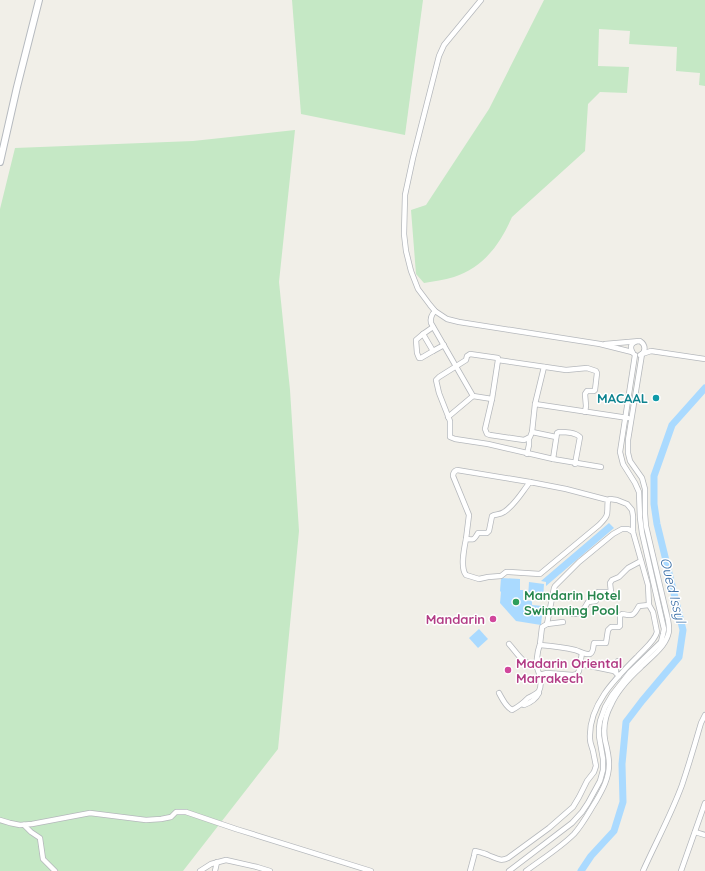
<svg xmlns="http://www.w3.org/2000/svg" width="705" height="871" font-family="Quicksand,sans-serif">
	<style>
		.green { fill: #c5e8c5 }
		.water { fill: #aadaff }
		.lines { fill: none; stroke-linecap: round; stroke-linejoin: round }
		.river { stroke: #aadaff; stroke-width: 7 }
		.street-casing { stroke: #b5b8bc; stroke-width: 6 }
		.secondary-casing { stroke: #b6babf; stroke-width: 8 }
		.street { stroke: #fff; stroke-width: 4.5 }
		.secondary { stroke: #fff; stroke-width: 6 }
		.culture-dot { fill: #0f9aa8; stroke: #fff; stroke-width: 1.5 }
		.leisure-dot { fill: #2e9e5b; stroke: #fff; stroke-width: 1.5 }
		.hotel-dot { fill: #d1479c; stroke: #fff; stroke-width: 1.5 }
		.labels { text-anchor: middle; stroke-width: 3; stroke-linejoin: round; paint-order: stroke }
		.culture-label { font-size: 13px; font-weight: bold; fill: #0d838f; stroke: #fff; text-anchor: end }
		.leisure-label { font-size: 13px; font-weight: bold; fill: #27864d; stroke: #fff; text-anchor: start }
		.hotel-label { font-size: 13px; font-weight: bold; fill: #b23c85; stroke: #fff; text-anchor: end }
		.water-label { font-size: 14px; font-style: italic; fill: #4174aa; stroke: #fff }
	</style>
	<rect width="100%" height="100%" fill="#f1efe8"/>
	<!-- green -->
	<g class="green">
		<path d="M292,0H423L405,135L301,114Z"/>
		<path d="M544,0H705V86L699,85L700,73L676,71L677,47L629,44L630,31L599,29L598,66L629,67L627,93L600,92L588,104L585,151L512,217C500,244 484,267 454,277C444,280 434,281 424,283L416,274L411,210L426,205L489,109Z"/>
		<path d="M295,130L279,282L290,390L299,531L278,749L183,871H0V209L15,148L193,141Z"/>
	</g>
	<!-- water -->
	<g class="water">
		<path d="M609,523L614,528L546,586V582L541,581Z"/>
		<path d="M501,578L520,579V590H523V600L532,601V605L543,606L541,625L516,621L500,603L501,592L500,591Z"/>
		<path d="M529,582L544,584L543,599L528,598Z"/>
		<path d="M479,629L488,639L478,648L469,638Z"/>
	</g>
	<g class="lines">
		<!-- river -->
		<path class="river" d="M581,871L591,856L614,831L623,802L622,764L626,722L642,701L679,657L683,630L657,524L654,504V476L672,425L705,388"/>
		<!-- street casing -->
		<g class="street-casing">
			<g id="street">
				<path d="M481,0L444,45L439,56L413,158L405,195L404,234L406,251L411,271L418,289L430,305L435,311L447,319L459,322L600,344L632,352"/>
				<path d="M435,311C431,315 430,318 431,323L473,396L492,399"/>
				<path d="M433,327L423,334L433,351L444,345"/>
				<path d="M423,334L416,340L417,353L419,358H421L433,351"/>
				<path d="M605,344L640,341C646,345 646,352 640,355"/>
				<path d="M633,353C630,349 630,344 635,342"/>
				<path d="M642,354L651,351L705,359"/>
				<path d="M498,360L492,399L485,429L487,434L490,435L524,440L530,437L532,432L535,404L544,367"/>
				<path d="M535,404L628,418"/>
				<path d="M585,412L586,406L585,394L587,391H594L595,390L597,373L596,371L587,368L566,370L498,360V358L470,354L467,356L466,360L439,377L436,380L439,393L450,421V437L455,439L488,444L553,459L601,467"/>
				<path d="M448,417L473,396"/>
				<path d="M532,432L556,437"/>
				<path d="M527,454L529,445V438"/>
				<path d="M553,459L557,433L559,432C566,432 575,432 580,437L575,464"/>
				<path d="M466,539L469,515L453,476C453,473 454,471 457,470L530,482"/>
				<path d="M573,614C582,614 584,609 588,602L596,601L597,593L598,592H611L610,583L612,580L619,577L628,568L641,561"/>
				<path d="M547,624L554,588L555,586L579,562L613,534L622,529H628L633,532"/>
				<path d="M509,644C518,654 522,664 536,665L538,651L540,644L542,627L547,624L563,622"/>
				<path d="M540,645C552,646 563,647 575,650C579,651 585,655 590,654C594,652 593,646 594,643H606L608,630L611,627H619L620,626V616L622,614C634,616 633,616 639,606L649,605"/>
				<path d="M580,664L614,671L619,676"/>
				<path d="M616,672V669L618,661"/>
				<path d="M539,675L547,673L573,675L577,674L579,671L582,653"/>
				<path d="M499,693C503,700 505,706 512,710C518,707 523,703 528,698C532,696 536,694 539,691C543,683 539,673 536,665"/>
				<path d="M522,704L524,705C530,703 536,699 539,693"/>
				<path d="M0,820L10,823L20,825L32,824L90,813L146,820L161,819L171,817L176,812H186L236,829L371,871"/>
				<path d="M24,825L31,832L40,838L43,859L55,871"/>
				<path d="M695,832L705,835"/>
				<path d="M200,871L211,864L226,860L257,867L270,871"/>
				<path d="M215,871L217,862"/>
				<path d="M470,871L474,856L475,851C479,852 484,853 488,855C496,858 500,862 508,858L549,828L573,807L579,797L587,781L594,772L596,766C595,761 594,756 593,751C592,747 590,743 590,739C588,705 616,678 638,656C644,649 655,641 657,632L653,612L649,605L648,585L633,532V516L632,510L627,504L617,500L610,499L608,500L566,489L530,482C522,492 515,505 504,512C500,515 495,514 492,516L489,531L487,533H478C474,540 474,540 466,539C464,549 460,568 466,575L479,579L488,577L501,576L506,572H509L540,574L599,525C611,513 606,514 608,500"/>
				<path d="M509,871L572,823L582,812L588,803L600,781L603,770V759L599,736V728L600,721L605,707L612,695L630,672L661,642L663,634L664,629L642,533L640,518L639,492L635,483L623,464L620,452L635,355"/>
				<path d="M526,871C542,859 560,848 574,834C583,824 589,812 596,801C603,789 609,778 609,764C609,756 607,748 605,740C603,728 605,716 611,705C617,691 630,677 641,667C650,658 664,648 668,635C670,630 669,625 668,620L646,526L645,514V489L642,478L630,461L628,453V440L642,354"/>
				<path d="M643,871C656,842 671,815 682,785C689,764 695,744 701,723L705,715"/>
				<path d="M681,871L705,803"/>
			</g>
		</g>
		<!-- secondary casing -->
		<g class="secondary-casing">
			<path id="secondary" d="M0,162L17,87L39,0"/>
		</g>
		<!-- street -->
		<use href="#street" class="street"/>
		<!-- secondary -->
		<use href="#secondary" class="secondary"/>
	</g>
	<!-- markers -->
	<circle class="culture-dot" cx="656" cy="398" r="4"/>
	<circle class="leisure-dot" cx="516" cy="602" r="4"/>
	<g class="hotel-dot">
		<circle cx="493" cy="619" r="4"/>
		<circle cx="508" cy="670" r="4"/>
	</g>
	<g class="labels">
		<!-- culture labels -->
		<g class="culture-label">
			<text x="648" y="403">MACAAL</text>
		</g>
		<!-- leisure labels -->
		<g class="leisure-label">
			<text x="524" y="600">Mandarin Hotel<tspan x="524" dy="15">Swimming Pool</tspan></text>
		</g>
		<!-- hotel labels -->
		<g class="hotel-label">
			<text x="485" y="624">Mandarin</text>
			<text x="516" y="668" text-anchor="start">Madarin Oriental<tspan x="516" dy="15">Marrakech</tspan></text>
		</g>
		<!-- water labels -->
		<g class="water-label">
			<text transform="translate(673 590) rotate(76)" y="5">Oued Issyl</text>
		</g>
	</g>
</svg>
